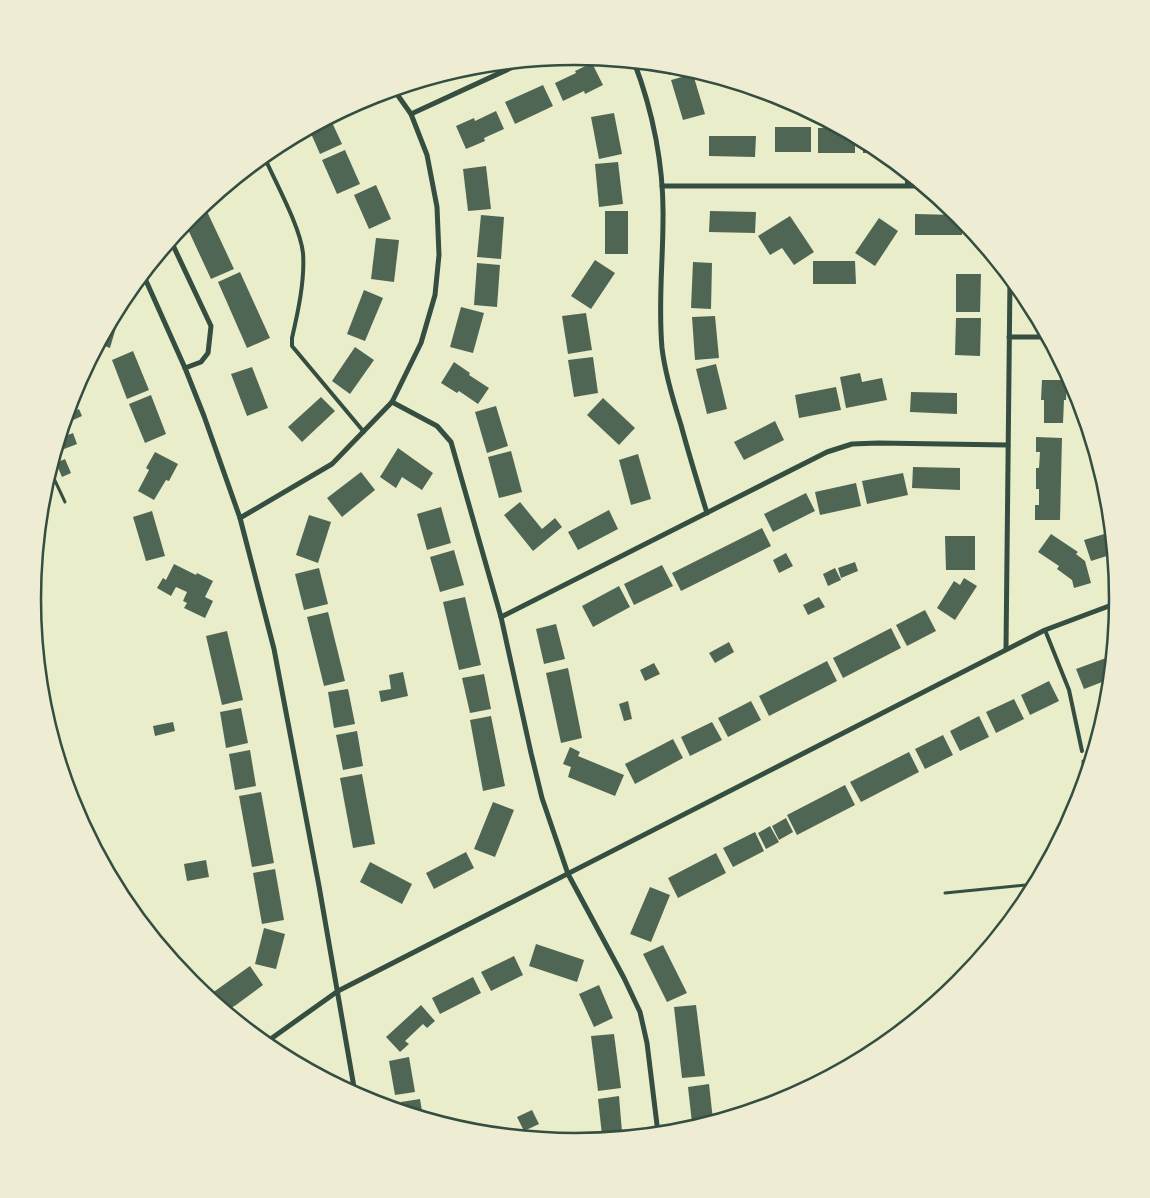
<svg xmlns="http://www.w3.org/2000/svg" width="1150" height="1198" font-family="'Roboto Condensed',sans-serif">
	<style>
		.building { fill: #4f6655 }
		.lines { fill: none; stroke-linecap: round; stroke-linejoin: round }
		.path { stroke: #344e41; stroke-width: 3 }
		.service { stroke: #344e41; stroke-width: 4 }
		.minor { stroke: #344e41; stroke-width: 5 }
		.rim { fill: none; stroke: #344e41; stroke-width: 2.5 }
	</style>
	<rect width="100%" height="100%" fill="#e9edc9"/>
	<!-- building -->
	<g class="building">
		<path d="M592,63L603,85L585,94L584,91L563,101L555,83L576,73L575,71Z"/>
		<path d="M667,66L681,67L688,69L669,75Z"/>
		<path d="M693,74L705,114L683,120L671,80Z"/>
		<path d="M543,85L553,106L515,124L505,102Z"/>
		<path d="M496,111L504,129L484,138L485,141L466,149L456,126L474,118L475,121Z"/>
		<path d="M614,113L622,154L599,159L591,117Z"/>
		<path d="M330,118L342,144L320,154L309,129Z"/>
		<rect x="775" y="127" width="36" height="25"/>
		<path d="M818,128H839L855,137V153H818Z"/>
		<path d="M709,136H756L755,157L709,156Z"/>
		<path d="M863,141L877,148L883,153H863Z"/>
		<path d="M345,150L360,184L337,194L322,160Z"/>
		<path d="M618,162L623,204L599,207L595,164Z"/>
		<path d="M486,166L491,209L468,211L463,169Z"/>
		<path d="M376,185L391,219L369,229L354,195Z"/>
		<path d="M204,205L234,269L211,279L185,223Z"/>
		<rect x="605" y="211" width="23" height="43"/>
		<path d="M710,211L756,212L755,233L709,232Z"/>
		<path d="M915,214L957,215L963,220L962,235H915Z"/>
		<path d="M481,215L504,217L501,259L477,257Z"/>
		<path d="M790,216L814,252L794,265L782,248L770,255L758,236Z"/>
		<path d="M879,218L898,231L875,266L855,253Z"/>
		<path d="M376,238L399,240L394,282L371,279Z"/>
		<path d="M595,260L615,273L591,309L571,296Z"/>
		<path d="M813,261H855L856,284H813Z"/>
		<path d="M693,262L712,263L711,309L691,308Z"/>
		<path d="M477,263L500,265L497,307L474,305Z"/>
		<path d="M240,272L270,338L247,348L218,282Z"/>
		<path d="M956,274H981L980,312H956Z"/>
		<path d="M364,290L383,298L365,341L347,334Z"/>
		<path d="M461,307L484,313L473,353L450,347Z"/>
		<path d="M586,313L592,350L568,354L562,316Z"/>
		<path d="M715,316L719,358L695,360L692,317Z"/>
		<path d="M956,318H981L980,356L955,355Z"/>
		<path d="M111,322L117,324L110,348L99,344Z"/>
		<path d="M355,347L374,360L350,394L332,381Z"/>
		<path d="M133,351L149,390L127,399L112,360Z"/>
		<path d="M593,357L598,393L574,397L568,360Z"/>
		<path d="M454,362L470,373L469,375L489,388L478,404L459,391L457,393L441,383Z"/>
		<path d="M716,364L727,409L707,414L696,369Z"/>
		<path d="M252,367L268,408L247,416L231,374Z"/>
		<path d="M860,373L862,382L882,378L887,400L846,408L840,377Z"/>
		<path d="M1042,380H1067L1066,400H1064L1063,423H1044V400H1041Z"/>
		<path d="M836,387L841,410L799,418L795,395Z"/>
		<path d="M911,392L957,393V414L910,412Z"/>
		<path d="M151,395L166,434L145,443L129,404Z"/>
		<path d="M321,397L335,411L302,442L288,427Z"/>
		<path d="M603,398L635,428L619,445L587,415Z"/>
		<path d="M496,406L508,446L487,453L475,412Z"/>
		<path d="M79,409L82,416L69,422L67,415Z"/>
		<path d="M775,421L784,440L744,460L734,442Z"/>
		<path d="M73,433L77,444L59,451L57,446L60,438Z"/>
		<path d="M1036,437L1062,438L1060,520H1035V505H1039V489H1036V468H1039L1040,452H1036Z"/>
		<path d="M398,448L433,473L422,490L402,477L396,488L380,477Z"/>
		<path d="M511,451L522,492L499,498L488,457Z"/>
		<path d="M155,452L178,464L169,481L166,480L154,500L138,491L149,470L146,468Z"/>
		<path d="M638,454L651,499L631,505L619,460Z"/>
		<path d="M65,459L71,473L62,477L56,463Z"/>
		<path d="M913,467L960,468V490L912,488Z"/>
		<path d="M361,472L375,490L342,517L327,498Z"/>
		<path d="M903,473L908,495L867,504L862,481Z"/>
		<path d="M856,483L861,506L820,515L815,492Z"/>
		<path d="M806,493L815,511L773,532L764,514Z"/>
		<path d="M520,502L542,529L555,518L562,527L533,551L504,515Z"/>
		<path d="M441,507L451,543L427,550L417,514Z"/>
		<path d="M609,510L618,529L578,550L568,532Z"/>
		<path d="M152,511L165,556L146,561L133,517Z"/>
		<path d="M309,515L331,522L318,563L296,555Z"/>
		<path d="M762,528L771,546L681,591L672,573Z"/>
		<path d="M1111,532L1113,554L1091,561L1084,540Z"/>
		<path d="M1051,534L1078,552L1076,554L1085,561L1091,583L1074,588L1072,580L1057,569L1059,566L1038,552Z"/>
		<path d="M945,536H975V570H946Z"/>
		<path d="M454,550L464,585L440,592L430,557Z"/>
		<path d="M786,553L793,566L779,573L773,560Z"/>
		<path d="M855,562L858,571L841,578L838,568Z"/>
		<path d="M174,564L196,575L197,573L213,581L205,597L213,601L205,618L184,608L187,603L183,601L187,592L176,587L171,596L157,588L163,578L166,580Z"/>
		<path d="M662,565L673,586L634,605L624,584Z"/>
		<path d="M319,568L328,604L304,610L295,574Z"/>
		<path d="M835,568L841,580L828,586L823,574Z"/>
		<path d="M964,578L977,586L955,620L937,608L954,581L960,585Z"/>
		<path d="M619,586L630,607L593,627L582,606Z"/>
		<path d="M465,597L481,665L459,670L443,602Z"/>
		<path d="M819,597L825,607L808,615L803,605Z"/>
		<path d="M925,610L936,631L907,646L896,625Z"/>
		<path d="M328,612L345,681L324,686L307,617Z"/>
		<path d="M556,624L565,659L544,664L536,629Z"/>
		<path d="M891,628L901,648L843,678L833,658Z"/>
		<path d="M227,631L243,700L222,705L206,636Z"/>
		<path d="M729,642L734,652L715,663L709,653Z"/>
		<path d="M1106,658L1111,670L1110,679L1084,689L1076,669Z"/>
		<path d="M827,661L837,681L769,716L759,696Z"/>
		<path d="M654,663L660,674L645,681L640,670Z"/>
		<path d="M568,668L582,738L561,743L546,673Z"/>
		<path d="M403,672L408,696L381,702L379,691L391,689L389,675Z"/>
		<path d="M484,674L491,709L470,713L462,678Z"/>
		<path d="M1049,681L1059,701L1030,715L1021,695Z"/>
		<path d="M348,689L355,724L334,728L328,692Z"/>
		<path d="M1014,699L1024,719L996,733L986,712Z"/>
		<path d="M628,701L632,719L624,721L619,704Z"/>
		<path d="M751,701L761,720L728,737L718,718Z"/>
		<path d="M241,708L248,743L226,748L220,712Z"/>
		<path d="M491,716L505,786L483,791L470,720Z"/>
		<path d="M979,716L989,737L960,751L950,731Z"/>
		<path d="M173,722L175,731L155,736L153,726Z"/>
		<path d="M712,722L722,740L690,756L681,737Z"/>
		<path d="M357,731L363,766L343,770L336,735Z"/>
		<path d="M943,735L953,755L925,769L915,749Z"/>
		<path d="M673,739L683,758L635,784L625,764Z"/>
		<path d="M570,747L580,752L578,756L624,775L615,796L568,777L571,767L563,764Z"/>
		<path d="M250,750L256,786L235,790L229,754Z"/>
		<path d="M909,752L919,772L861,802L850,782Z"/>
		<path d="M362,774L375,844L353,848L340,778Z"/>
		<path d="M845,785L855,805L797,835L787,815Z"/>
		<path d="M261,792L274,863L252,867L239,796Z"/>
		<path d="M493,802L514,810L495,857L474,849Z"/>
		<path d="M786,818L793,832L779,840L772,826Z"/>
		<path d="M770,826L779,842L766,849L758,833Z"/>
		<path d="M755,832L764,851L733,867L723,848Z"/>
		<path d="M466,852L474,868L434,889L426,873Z"/>
		<path d="M716,853L726,873L678,898L668,878Z"/>
		<path d="M206,860L209,877L187,881L184,864Z"/>
		<path d="M370,862L412,884L402,904L360,882Z"/>
		<path d="M275,869L284,920L262,924L253,873Z"/>
		<path d="M650,887L670,895L651,942L630,934Z"/>
		<path d="M264,928L285,934L276,969L255,964Z"/>
		<path d="M536,944L584,960L577,982L529,966Z"/>
		<path d="M663,945L687,993L667,1002L643,954Z"/>
		<path d="M514,956L523,975L491,991L481,972Z"/>
		<path d="M250,966L263,985L236,1005L226,1011L208,996Z"/>
		<path d="M473,977L481,993L440,1014L432,998Z"/>
		<path d="M599,985L613,1018L594,1027L579,994Z"/>
		<path d="M421,1005L435,1021L427,1028L423,1024L405,1041L409,1044L400,1052L386,1037Z"/>
		<path d="M696,1005L705,1076L682,1078L674,1007Z"/>
		<path d="M614,1034L621,1088L598,1091L591,1036Z"/>
		<path d="M409,1057L415,1092L395,1095L389,1061Z"/>
		<path d="M709,1084L713,1120L692,1123L688,1087Z"/>
		<path d="M619,1096L622,1132L602,1135L598,1099Z"/>
		<path d="M420,1099L423,1117L402,1111L401,1102Z"/>
		<path d="M532,1110L539,1124L524,1131L517,1117Z"/>
	</g>
	<g class="lines">
		<!-- path -->
		<g class="path">
			<path d="M50,470L65,502"/>
			<path d="M1083,761L1084,779"/>
			<path d="M945,893L1035,884"/>
		</g>
		<!-- service -->
		<g class="service">
			<path d="M264,156C275,182 300,226 303,253C305,280 298,312 292,338V346L364,432"/>
			<path d="M907,186V173"/>
			<path d="M1045,630L1069,690L1082,751"/>
		</g>
		<!-- minor -->
		<g class="minor">
			<path d="M634,62C653,111 664,167 663,219C663,263 658,303 662,348C665,374 673,400 681,425C689,455 698,484 707,513"/>
			<path d="M411,114L526,61"/>
			<path d="M662,186H923"/>
			<path d="M171,241L211,326L208,353L201,362L185,368"/>
			<path d="M143,274L185,368L204,416L240,518L274,649L319,886L355,1093"/>
			<path d="M1009,337H1047"/>
			<path d="M392,402L437,426L451,442L501,617L531,753L542,798L568,874L624,978L640,1012L647,1043L658,1133"/>
			<path d="M240,518L332,464L392,402L421,343L435,295L439,255L437,207L427,155L411,114L394,90"/>
			<path d="M501,617L827,452L852,444L878,443L1008,445"/>
			<path d="M1006,649L1010,278"/>
			<path d="M265,1043L338,991L1045,630L1117,603"/>
		</g>
	</g>
	<!-- crop -->
	<path d="M0 0H1150V1198H0ZM41 599a534 534 0 1 1 1068 0a534 534 0 1 1-1068 0Z" fill="#eeecd3" fill-rule="evenodd"/>
	<path class="rim" d="M41 599a534 534 0 1 1 1068 0a534 534 0 1 1-1068 0Z"/>
</svg>
